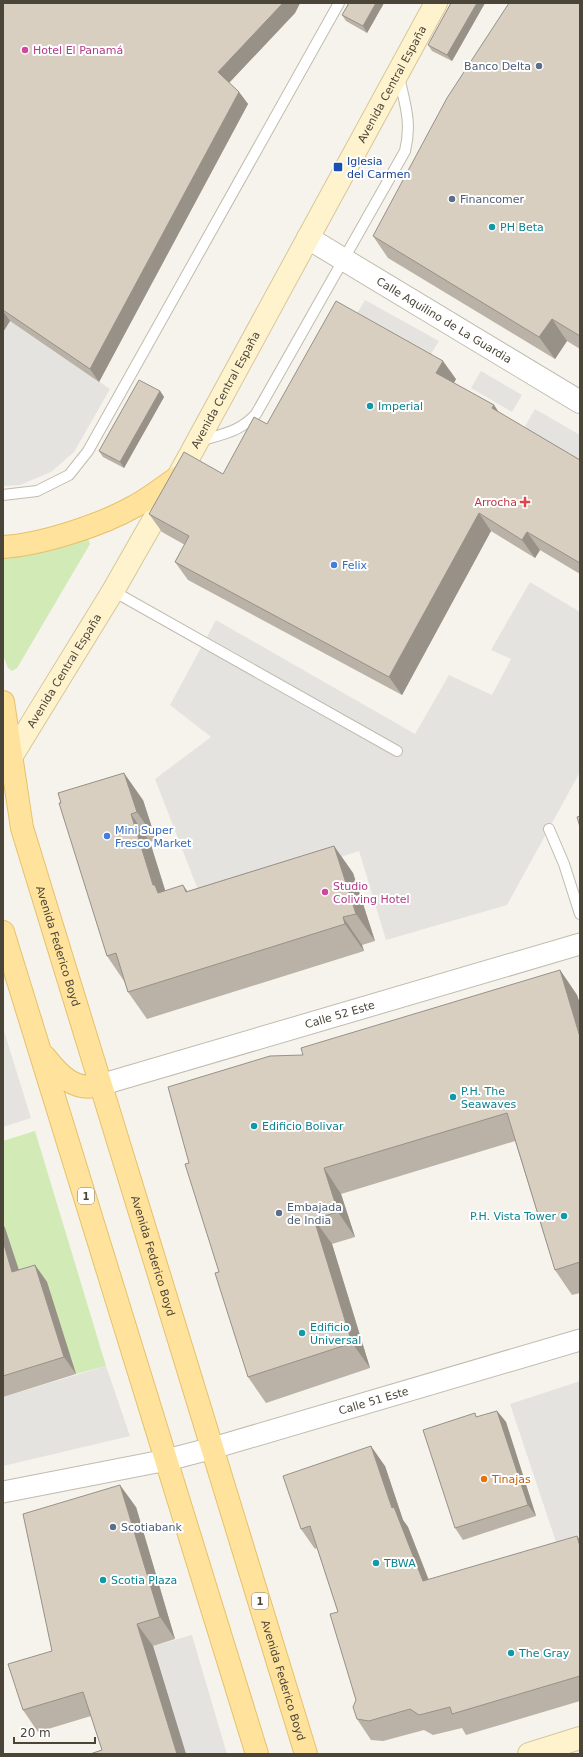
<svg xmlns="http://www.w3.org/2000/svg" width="583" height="1757" font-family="'DejaVu Sans',sans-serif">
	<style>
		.green { fill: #d2eab5 }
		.parking { fill: #e5e3e0 }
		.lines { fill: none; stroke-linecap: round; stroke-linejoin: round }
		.service-casing { stroke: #c2bbae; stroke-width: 12 }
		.minor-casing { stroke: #c2bbae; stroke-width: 23 }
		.tertiary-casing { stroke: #c2bbae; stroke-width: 24 }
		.secondary-casing { stroke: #d6c79b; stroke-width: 24 }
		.primary-casing { stroke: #e6c16a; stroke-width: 24 }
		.service { stroke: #fff; stroke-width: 10 }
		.minor { stroke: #fff; stroke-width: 21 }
		.tertiary { stroke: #fff; stroke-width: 22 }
		.secondary { stroke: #fff3cd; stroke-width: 22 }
		.primary { stroke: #ffe39c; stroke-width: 22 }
		.wall { fill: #bab2a6 }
		.shaded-wall { fill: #979187 }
		.building { fill: #d8cfc1; stroke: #979187 }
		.hotel-dot { fill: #d1479c; stroke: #fff; stroke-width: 1.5 }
		.service-dot { fill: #5c6f8a; stroke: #fff; stroke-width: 1.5 }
		.transit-dot { fill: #1a4fb4; stroke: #fff; stroke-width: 1.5 }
		.culture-dot { fill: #0f9aa8; stroke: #fff; stroke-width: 1.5 }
		.health-dot { fill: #e0444e; stroke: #fff; stroke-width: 1.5 }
		.shop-dot { fill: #3f7fe0; stroke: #fff; stroke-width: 1.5 }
		.food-dot { fill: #e8710a; stroke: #fff; stroke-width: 1.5 }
		.labels { text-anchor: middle; stroke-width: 4; stroke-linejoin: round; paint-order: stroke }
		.shield { fill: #fff; stroke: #817c74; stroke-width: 1 }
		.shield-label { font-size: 10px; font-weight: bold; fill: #4b4439 }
		.hotel-label { font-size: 11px; fill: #b23c85; stroke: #fff; text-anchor: start }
		.service-label { font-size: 11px; fill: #4e5e75; stroke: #fff; text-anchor: start }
		.street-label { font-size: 11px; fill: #4b4439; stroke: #fff }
		.transit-label { font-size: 11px; fill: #164399; stroke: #fff; text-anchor: start }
		.culture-label { font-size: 11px; fill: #0d838f; stroke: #fff; text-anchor: start }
		.health-label { font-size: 11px; fill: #be3a42; stroke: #fff; text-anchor: end }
		.shop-label { font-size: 11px; fill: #366cbe; stroke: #fff; text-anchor: start }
		.food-label { font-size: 11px; fill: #c56008; stroke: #fff; text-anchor: start }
	</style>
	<rect width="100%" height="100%" fill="#f6f3ec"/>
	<!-- green -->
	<g class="green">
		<path d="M88,538L90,544L17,668L12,671L8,668L3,655V555Z"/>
		<path d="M35,1131L106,1366L76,1374L47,1282L25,1289L5,1228H3V1141Z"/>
	</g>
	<!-- parking -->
	<g class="parking">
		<path d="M365,300L439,341L428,359L355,317Z"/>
		<path d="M10,321L110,389L74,452L51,472L20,485L3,486V332Z"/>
		<path d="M481,371L522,395L512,412L471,388Z"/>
		<path d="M535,409L580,435V461L524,428Z"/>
		<path d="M530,582L580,612V772L507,905L386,940L359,851L203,903L155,779L211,737L170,705L216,620L415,734L449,675L492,695L511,659L491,650Z"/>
		<path d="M3,1028L31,1118L3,1127Z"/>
		<path d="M106,1366L130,1436L3,1466V1397Z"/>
		<path d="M580,1381V1547L560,1554L510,1404Z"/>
		<path d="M192,1635L196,1649L227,1754H186L153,1646Z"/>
	</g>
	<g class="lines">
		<!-- service casing -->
		<g class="service-casing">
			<g id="service">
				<path d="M200,441C222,434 240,432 256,414L405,151C412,123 405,104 399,77"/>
				<path d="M3,495L37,491L69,475L88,451L339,3"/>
				<path d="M113,591L397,751"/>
				<path d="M549,829L564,864L580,914"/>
			</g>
		</g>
		<!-- minor casing -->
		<g class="minor-casing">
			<g id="minor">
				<path id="s1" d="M100,1085L580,944"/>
				<path id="s2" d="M3,1492L167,1460L213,1448L580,1340"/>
			</g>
		</g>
		<!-- tertiary casing -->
		<g class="tertiary-casing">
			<g id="tertiary">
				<path id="s3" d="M308,238L580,402"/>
			</g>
		</g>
		<!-- secondary casing -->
		<g class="secondary-casing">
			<g id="secondary">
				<path id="s4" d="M5,767L113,591L178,477L436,3"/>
				<path d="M529,1754L580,1738"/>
			</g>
		</g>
		<!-- primary casing -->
		<g class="primary-casing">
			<g id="primary">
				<path d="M3,547C40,545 102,525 135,506C150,498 164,487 178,477"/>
				<path id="s5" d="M3,702L22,828L306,1754"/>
				<path d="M3,932L257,1754"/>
				<path d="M45,1057C60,1076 75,1092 100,1085"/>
			</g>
		</g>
		<!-- service -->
		<use href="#service" class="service"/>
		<!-- minor -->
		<use href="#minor" class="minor"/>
		<!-- tertiary -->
		<use href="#tertiary" class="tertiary"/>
		<!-- secondary -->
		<use href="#secondary" class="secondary"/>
		<!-- primary -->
		<use href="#primary" class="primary"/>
	</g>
	<!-- wall -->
	<g class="wall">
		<path d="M3,3H300L295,13L229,83L239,92L248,104L99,382L10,321L3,332Z"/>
		<path d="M349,3H384L367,33L346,21L342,15Z"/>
		<path d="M451,3H485L452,61L432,51L428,45Z"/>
		<path d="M580,3V349L567,341L555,359L388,258L373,236Z"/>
		<path d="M456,379L454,383L494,405L498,412L580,460V574L540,550L535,558L491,531L402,695L188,580L175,562L185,545L162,532L149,514L223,474L267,424Z"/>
		<path d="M160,391L164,397L124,468L103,457L99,451Z"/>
		<path d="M143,800L156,840L150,842L165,890L188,891L334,846L353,873L375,941L362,945L364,951L147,1019L128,992L124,981L107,956L61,803Z"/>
		<path d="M560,970L577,995L580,1004V1293L572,1295L555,1270L515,1141L341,1194L355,1237L332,1244L370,1368L266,1403L248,1377L189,1163L303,1055Z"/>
		<path d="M3,1224L5,1228L19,1270L35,1265L47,1282L76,1374L3,1397Z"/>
		<path d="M497,1411L506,1422L536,1516L463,1540L455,1528L477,1417Z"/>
		<path d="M385,1466L403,1520L408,1527L429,1580L580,1540V1701L466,1735L462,1728L433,1735L424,1730L383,1741L371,1740L357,1719L356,1700L338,1612L317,1548L315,1549L301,1529Z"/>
		<path d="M136,1507L175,1639L153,1646L186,1754H90L102,1750L91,1716L38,1732L23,1710L52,1651Z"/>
	</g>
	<!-- shaded-wall -->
	<g class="shaded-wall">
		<path d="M283,3H300L295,13L227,85L218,72Z"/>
		<path d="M376,3H384L367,33L363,26Z"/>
		<path d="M477,3H485L452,61L447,55Z"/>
		<path d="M239,92L248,104L99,382L90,369Z"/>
		<path d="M3,311L10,321L3,332Z"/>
		<path d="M552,319L567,341L555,359L539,337Z"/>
		<path d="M443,361L456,379L449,391L436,373Z"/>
		<path d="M160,391L164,397L124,468L120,462Z"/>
		<path d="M494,405L506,423L492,408Z"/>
		<path d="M479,513L491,531L402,695L389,677Z"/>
		<path d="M527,532L540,550L535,558L522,540Z"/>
		<path d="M124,773L143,800L156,840L137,812Z"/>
		<path d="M131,814L150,842L170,906L177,920L153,885Z"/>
		<path d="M334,846L353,873L375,941L356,914Z"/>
		<path d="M183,885L202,912L186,892Z"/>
		<path d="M343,917L362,945L364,951L345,924Z"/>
		<path d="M560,970L577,995L580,1004V1037Z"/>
		<path d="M324,1168L341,1194L355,1237L338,1212Z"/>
		<path d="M314,1219L332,1244L370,1368L352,1343Z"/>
		<path d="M3,1224L5,1228L25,1289L12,1272L3,1241Z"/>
		<path d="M35,1265L47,1282L76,1374L64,1357Z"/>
		<path d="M497,1411L506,1422L536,1516L528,1505Z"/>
		<path d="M371,1446L385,1466L403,1520L408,1527L437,1602L423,1581L392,1508Z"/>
		<path d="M120,1485L136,1507L175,1639L160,1617Z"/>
		<path d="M577,1536L580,1540V1547Z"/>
		<path d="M137,1624L153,1646L186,1754H177Z"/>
	</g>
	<!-- building -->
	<g class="building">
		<path d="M3,3H283L218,72L239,92L90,369L3,310Z"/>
		<path d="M349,3H376L363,26L342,15Z"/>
		<path d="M451,3H477L447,55L428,45Z"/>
		<path d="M509,3H580V336L552,319L539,337L373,236L447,98Z"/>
		<path d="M336,301L443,361L436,373L494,405L492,408L580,460V563L527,532L522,540L479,513L389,677L175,562L189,536L149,514L184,452L223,474L254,417L267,424Z"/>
		<path d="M139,380L160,391L120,462L99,451Z"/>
		<path d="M124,773L137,812L131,814L153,885H155L158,893L183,885L186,892L334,846L356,914L343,917L345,924L128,992L116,953L107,956L59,803H61L58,793Z"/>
		<path d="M580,816V827L577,817Z"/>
		<path d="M560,970L580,1037V1262L555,1270L507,1113L324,1168L338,1212L314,1219L352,1343L248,1377L215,1273L219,1272L185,1164L189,1163L168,1087L270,1056L303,1055L301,1048Z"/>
		<path d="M3,1241L12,1272L35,1265L64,1357L3,1376Z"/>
		<path d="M497,1411L528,1505L455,1528L423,1430L475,1413L476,1417Z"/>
		<path d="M371,1446L392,1508L394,1507L423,1581L577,1536L580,1547V1676L452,1714L450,1707L419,1715L410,1709L369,1721L357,1719L353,1707L356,1700L330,1614L338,1612L310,1526L301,1529L283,1476Z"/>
		<path d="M120,1485L160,1617L137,1624L177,1754H90L102,1750L83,1692L23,1710L8,1664L52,1651L23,1514Z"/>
	</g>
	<!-- markers -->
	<g class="hotel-dot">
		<circle cx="25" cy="50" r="4"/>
		<circle cx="325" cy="892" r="4"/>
	</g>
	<g class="service-dot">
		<circle cx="539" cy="66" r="4"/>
		<circle cx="452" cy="199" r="4"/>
		<circle cx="279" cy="1213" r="4"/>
		<circle cx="113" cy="1527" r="4"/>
	</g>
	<rect class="transit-dot" x="333" y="162" width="10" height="10" rx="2"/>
	<g class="culture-dot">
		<circle cx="492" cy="227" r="4"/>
		<circle cx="370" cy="406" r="4"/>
		<circle cx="453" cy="1097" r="4"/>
		<circle cx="254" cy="1126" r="4"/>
		<circle cx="564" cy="1216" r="4"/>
		<circle cx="302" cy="1333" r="4"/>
		<circle cx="376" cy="1563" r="4"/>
		<circle cx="103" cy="1580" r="4"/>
		<circle cx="511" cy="1653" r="4"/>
	</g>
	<path class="health-dot" d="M523 496h4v4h4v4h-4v4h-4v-4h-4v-4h4z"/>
	<g class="shop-dot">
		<circle cx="334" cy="565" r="4"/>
		<circle cx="107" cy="836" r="4"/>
	</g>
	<circle class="food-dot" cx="484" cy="1479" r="4"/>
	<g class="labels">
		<!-- shield labels -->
		<g class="shield">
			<rect x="78" y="1188" width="16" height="16" rx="3"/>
			<rect x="252" y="1593" width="16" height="16" rx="3"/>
		</g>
		<g class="shield-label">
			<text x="86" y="1200">1</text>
			<text x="260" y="1605">1</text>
		</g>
		<!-- hotel labels -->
		<g class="hotel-label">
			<text x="33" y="54">Hotel El Panamá</text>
			<text x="333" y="890">Studio<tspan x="333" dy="13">Coliving Hotel</tspan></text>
		</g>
		<!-- service labels -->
		<g class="service-label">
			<text x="531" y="70" text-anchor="end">Banco Delta</text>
			<text x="460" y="203">Financomer</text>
			<text x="287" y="1211">Embajada<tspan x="287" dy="13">de India</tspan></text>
			<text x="121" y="1531">Scotiabank</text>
		</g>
		<!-- street labels -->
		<g class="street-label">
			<text dy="4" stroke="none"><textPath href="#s4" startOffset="785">Avenida Central España</textPath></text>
			<text dy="4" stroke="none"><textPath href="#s3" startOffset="159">Calle Aquilino de La Guardia</textPath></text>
			<text dy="4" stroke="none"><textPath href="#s4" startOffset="437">Avenida Central España</textPath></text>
			<text dy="4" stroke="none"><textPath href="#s4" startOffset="113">Avenida Central España</textPath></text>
			<text dy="4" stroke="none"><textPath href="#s5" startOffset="251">Avenida Federico Boyd</textPath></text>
			<text dy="4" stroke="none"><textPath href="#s1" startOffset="250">Calle 52 Este</textPath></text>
			<text dy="4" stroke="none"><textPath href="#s5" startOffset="575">Avenida Federico Boyd</textPath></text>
			<text dy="4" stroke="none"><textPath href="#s2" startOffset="382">Calle 51 Este</textPath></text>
			<text dy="4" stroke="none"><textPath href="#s5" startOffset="1019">Avenida Federico Boyd</textPath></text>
		</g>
		<!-- transit labels -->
		<g class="transit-label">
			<text x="347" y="165">Iglesia<tspan x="347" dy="13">del Carmen</tspan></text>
		</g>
		<!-- culture labels -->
		<g class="culture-label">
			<text x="500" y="231">PH Beta</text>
			<text x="378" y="410">Imperial</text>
			<text x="461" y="1095">P.H. The<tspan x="461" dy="13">Seawaves</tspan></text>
			<text x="262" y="1130">Edificio Bolivar</text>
			<text x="556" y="1220" text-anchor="end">P.H. Vista Tower</text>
			<text x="310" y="1331">Edificio<tspan x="310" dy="13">Universal</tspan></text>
			<text x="384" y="1567">TBWA</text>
			<text x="111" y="1584">Scotia Plaza</text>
			<text x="519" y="1657">The Gray</text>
		</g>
		<!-- health labels -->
		<g class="health-label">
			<text x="517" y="506">Arrocha</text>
		</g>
		<!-- shop labels -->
		<g class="shop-label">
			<text x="342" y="569">Felix</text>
			<text x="115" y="834">Mini Super<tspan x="115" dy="13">Fresco Market</tspan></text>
		</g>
		<!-- food labels -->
		<g class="food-label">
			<text x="492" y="1483">Tinajas</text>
		</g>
	</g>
	<!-- border -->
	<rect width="583" height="1757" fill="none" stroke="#4b4439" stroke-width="8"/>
	<!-- scale -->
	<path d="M14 1737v6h81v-6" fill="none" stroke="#4b4439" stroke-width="2"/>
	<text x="20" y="1737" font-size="12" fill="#4b4439" stroke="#ffffff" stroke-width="3" paint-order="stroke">20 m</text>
</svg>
